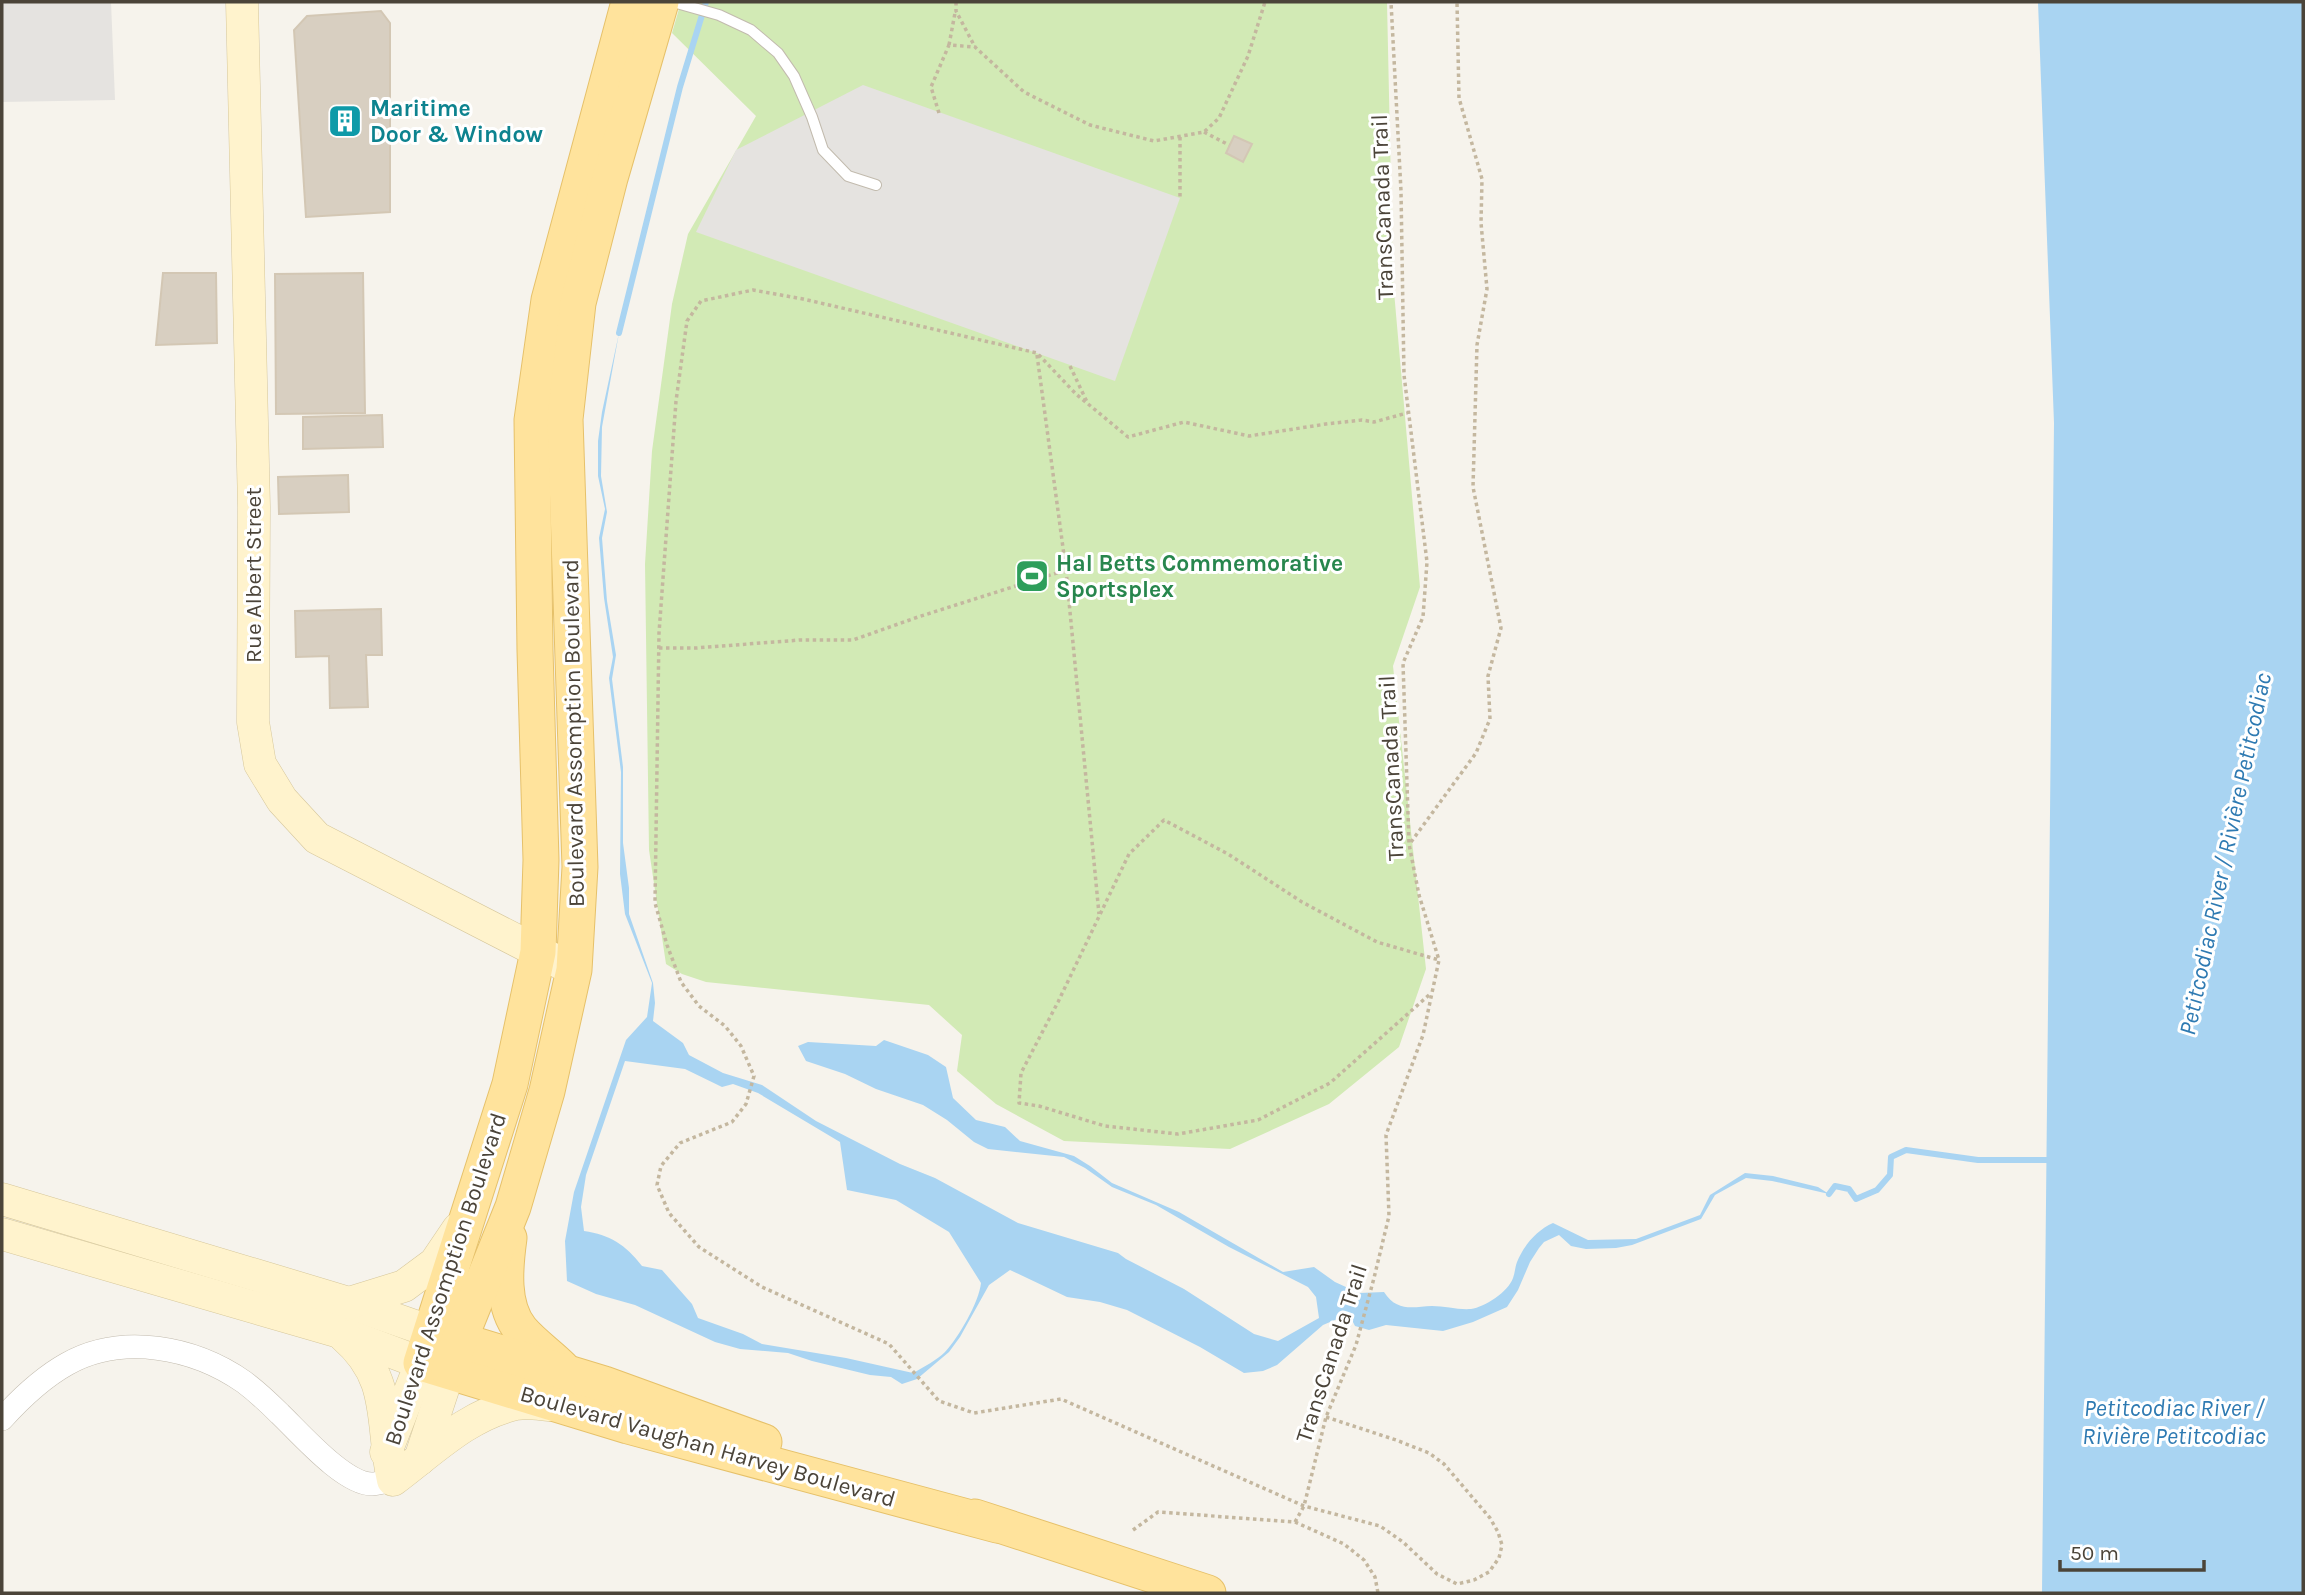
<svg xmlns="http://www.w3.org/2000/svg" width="2305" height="1595" font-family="Karla,sans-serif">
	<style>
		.green { fill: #d2eab5 }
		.parking { fill: #e5e3e0 }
		.water { fill: #a9d4f2; fill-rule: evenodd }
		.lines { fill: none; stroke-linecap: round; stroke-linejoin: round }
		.stream { stroke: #a9d4f2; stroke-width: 6 }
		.building { fill: #d8cfc1; stroke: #d3c7b4; stroke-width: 2 }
		.lane-casing { stroke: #c2bbae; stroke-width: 12 }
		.street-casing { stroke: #c2bbae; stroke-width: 24 }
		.secondary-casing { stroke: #d6c79b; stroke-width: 33 }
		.primary-casing { stroke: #e6c16a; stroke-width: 37 }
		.path { stroke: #c4b79f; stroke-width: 3.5; stroke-dasharray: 3.5 3.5; stroke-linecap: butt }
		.lane { stroke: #fff; stroke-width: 10 }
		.street { stroke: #fff; stroke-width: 23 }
		.secondary { stroke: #fff3cd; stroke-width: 32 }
		.primary { stroke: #ffe39c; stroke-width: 35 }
		.labels { text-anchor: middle; stroke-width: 6; stroke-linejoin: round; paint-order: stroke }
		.culture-label { font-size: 23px; font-weight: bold; fill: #0d838f; stroke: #fff; text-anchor: start }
		.street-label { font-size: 23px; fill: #4b4439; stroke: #fff }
		.leisure-label { font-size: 23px; font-weight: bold; fill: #27864d; stroke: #fff; text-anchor: start }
		.water-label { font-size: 24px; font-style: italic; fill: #2e7ab2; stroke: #fff }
	</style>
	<rect width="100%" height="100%" fill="#f6f3ec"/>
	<!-- green -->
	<path class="green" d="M681,2H1387L1393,280L1420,587L1393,666L1426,969L1399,1047L1329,1104L1230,1149L1064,1141L996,1104L957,1071L962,1035L929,1005L706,982L682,974L666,964L649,850L645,564L652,451L672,304L688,234L756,116L672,33Z"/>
	<!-- parking -->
	<g class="parking">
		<path d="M2,2H111L115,100L2,102Z"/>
		<path d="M863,85L1180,198L1115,381L696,232L736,150Z"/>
	</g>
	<!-- water -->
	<g class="water">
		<path d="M2038,2H2303V1593H2042L2054,423Z"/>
		<path d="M619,333L602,427L601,476L607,512L602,538L607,601L616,655L612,679L623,767V843L629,888V914L653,983L655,1003L653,1021L683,1043L689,1055L723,1073L762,1085L816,1121L900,1164L935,1178L1018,1223L1118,1253L1126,1259L1184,1289L1254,1334L1278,1341L1319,1318L1316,1297L1308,1287L1229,1247L1156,1205L1112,1187L1085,1168L1064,1157L988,1149L974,1142L947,1120L923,1105L876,1089L845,1074L806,1061L798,1046L808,1042L876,1046L884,1040L928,1055L946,1067L953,1098L976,1120L1005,1127L1020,1141L1074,1156L1090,1166L1112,1183L1179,1212L1283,1272L1314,1267L1335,1282L1359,1293L1384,1292C1397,1312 1412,1307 1432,1306C1445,1306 1458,1310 1471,1309C1485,1307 1508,1292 1513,1278C1515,1273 1515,1267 1517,1262C1524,1245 1537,1230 1553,1223L1588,1240L1636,1239L1700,1215L1710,1195L1745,1173L1773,1176L1818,1187L1829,1194L1772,1181L1746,1178L1715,1195L1701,1219L1632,1245L1616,1248L1586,1249L1571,1246L1559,1235L1544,1242L1539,1248L1530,1262L1518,1290L1507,1307L1473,1322L1443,1331L1386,1325L1369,1330L1355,1326L1349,1314L1323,1325L1277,1365L1263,1371L1244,1373L1200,1347L1127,1310L1100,1302L1067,1297L1010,1270L989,1285L960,1337L949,1352L917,1379L902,1384L891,1377L870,1375L812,1361L788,1353L740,1349L715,1342L635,1305L596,1294L567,1281L565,1241L574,1192L626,1040L647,1017L652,983L625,914L620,874L621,772L609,678L613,657L604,598L599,538L605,509L598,476V441L602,412ZM625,1061L685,1069L722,1087L733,1084L758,1093L840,1142L847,1190L896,1200L949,1232L981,1283C979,1302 959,1337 945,1352C937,1360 924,1367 913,1373L846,1358L762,1344L743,1334L698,1318L692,1304L662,1270L642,1266C625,1244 610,1235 584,1231L581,1207L586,1175Z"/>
	</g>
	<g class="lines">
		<!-- stream -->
		<g class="stream">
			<path d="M619,333L680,87L706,2"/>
			<path d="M1829,1194L1835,1186L1849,1189L1856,1199L1877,1190L1890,1175L1891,1157L1906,1150L1978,1160H2047"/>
		</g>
	</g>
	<!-- building -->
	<g class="building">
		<path d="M381,11L390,23V212L306,217L294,30L307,16Z"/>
		<path d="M1234,136L1252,144L1243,162L1226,153Z"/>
		<path d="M163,273H216L217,343L156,345Z"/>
		<path d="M363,273L365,413L276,414L275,274Z"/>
		<path d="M382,415L383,447L303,449V417Z"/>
		<path d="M348,475L349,512L279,514L278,477Z"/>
		<path d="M381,609L382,655H366L368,707L330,708L329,656L296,657L295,611Z"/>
	</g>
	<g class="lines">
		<!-- lane casing -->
		<g class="lane-casing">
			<path id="lane" d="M673,2L719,15L751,30L778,53L794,76L812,117L823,150L848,176L876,185"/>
		</g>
		<!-- street casing -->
		<g class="street-casing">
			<path id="street" d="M2,1419C21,1398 42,1378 67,1364C122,1333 194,1347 244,1382C256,1391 269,1403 280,1414C300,1433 344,1484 372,1484C378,1484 386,1481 393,1480"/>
		</g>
		<!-- secondary casing -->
		<g class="secondary-casing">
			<g id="secondary">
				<path d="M242,2L254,507L253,722L260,764L282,800L317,838L574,970"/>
				<path d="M2,1199L349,1303L432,1332"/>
				<path d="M2,1234L339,1332L421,1363L386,1452"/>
				<path d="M349,1303L404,1286L435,1263L458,1229"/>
				<path d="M344,1336C394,1379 380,1423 393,1480C432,1451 467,1415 516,1404C526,1402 538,1404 549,1405"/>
				<path d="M420,1459L449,1371"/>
			</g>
		</g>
		<!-- primary casing -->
		<g class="primary-casing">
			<g id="primary">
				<path d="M629,2L549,300L532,420L535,650L541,860L538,952L510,1084L421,1363L628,1426L997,1525"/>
				<path d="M509,1238C505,1267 501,1306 521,1330C533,1344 549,1355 562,1368"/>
				<path d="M439,1334L604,1384L764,1442"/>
				<path d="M449,1371L459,1341L513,1207L547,1091L574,970L580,867L565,419L578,303L610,178L661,2"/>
				<path d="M975,1517L1208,1593"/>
			</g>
		</g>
		<!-- path -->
		<g class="path">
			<path d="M956,2V11L975,47"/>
			<path d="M949,45L955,13"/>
			<path d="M939,113L931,87L949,45L975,47L1024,92L1090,125L1154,141L1204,132L1219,118L1248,56L1265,2"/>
			<path d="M1204,132L1229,145"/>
			<path d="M1180,137V198"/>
			<path d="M1037,355L1066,570L1099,914"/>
			<path d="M1070,366L1087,402"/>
			<path d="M659,648H696L800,640H853L918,617L1066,570"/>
			<path d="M1411,842L1476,753L1490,719L1488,676L1501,628L1473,487L1477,345L1487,289L1481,223L1482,179L1459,98L1457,2"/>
			<path d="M1429,995L1330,1083L1258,1120L1178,1134L1105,1126L1039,1106L1019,1103L1021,1073L1058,1002L1129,854L1164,820L1228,854L1302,902L1377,942L1439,960"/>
			<path d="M1326,1417L1396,1440L1429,1453L1444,1464L1490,1518L1498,1532L1502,1545L1499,1558L1489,1572L1474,1580L1457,1584L1437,1574L1403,1542L1380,1526L1304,1506L1061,1399L974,1413L939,1401L889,1344L762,1287L699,1247L669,1213L657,1185L661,1166L680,1143L732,1122L746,1104L754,1076L741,1046L725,1026L699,1006L681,982L667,945L655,903L659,633L676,401L687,321L701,301L753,290L803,299L1037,353L1076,394L1128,437L1184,422L1249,436L1326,424L1362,420L1374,422L1407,413"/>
			<path d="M1295,1522L1304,1506L1326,1417L1356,1345L1374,1278L1389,1216L1386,1135L1423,1035L1439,960L1419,895L1409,844L1403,663L1423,617L1427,562L1404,375L1401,191L1391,2"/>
			<path d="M1133,1530L1158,1512L1295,1522L1344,1544L1364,1560L1375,1577L1378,1593"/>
		</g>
		<!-- lane -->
		<use href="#lane" class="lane"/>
		<!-- street -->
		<use href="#street" class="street"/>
		<!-- secondary -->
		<use href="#secondary" class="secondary"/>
		<!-- primary -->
		<use href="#primary" class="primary"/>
	</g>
	<!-- icons -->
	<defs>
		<g id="building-square" transform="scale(1.75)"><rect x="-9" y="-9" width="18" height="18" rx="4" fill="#0f9aa8" stroke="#fff"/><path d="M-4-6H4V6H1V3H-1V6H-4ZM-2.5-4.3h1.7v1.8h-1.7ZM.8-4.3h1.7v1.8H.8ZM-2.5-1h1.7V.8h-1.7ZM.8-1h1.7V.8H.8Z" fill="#fff"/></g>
		<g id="stadium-square" transform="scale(1.75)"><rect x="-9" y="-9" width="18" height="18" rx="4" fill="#2e9e5b" stroke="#fff"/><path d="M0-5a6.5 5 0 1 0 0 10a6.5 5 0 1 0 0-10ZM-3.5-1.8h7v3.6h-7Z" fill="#fff"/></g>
	</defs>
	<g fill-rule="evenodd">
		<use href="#building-square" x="345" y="121"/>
		<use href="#stadium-square" x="1032" y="576"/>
	</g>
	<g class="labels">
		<!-- culture labels -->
		<g class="culture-label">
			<text x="370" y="116">Maritime<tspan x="370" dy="26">Door &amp; Window</tspan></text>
		</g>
		<!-- street labels -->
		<g class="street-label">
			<text transform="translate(1382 207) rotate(-92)" y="8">TransCanada Trail</text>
			<text transform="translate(253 575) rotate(-90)" y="8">Rue Albert Street</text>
			<text transform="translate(573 733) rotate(-91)" y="8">Boulevard Assomption Boulevard</text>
			<text transform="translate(1391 768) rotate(-93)" y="8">TransCanada Trail</text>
			<text transform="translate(445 1279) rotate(-72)" y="8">Boulevard Assomption Boulevard</text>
			<text transform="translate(1331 1353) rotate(-72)" y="8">TransCanada Trail</text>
			<text transform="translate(708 1446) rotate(16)" y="8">Boulevard Vaughan Harvey Boulevard</text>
		</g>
		<!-- leisure labels -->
		<g class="leisure-label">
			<text x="1056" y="571">Hal Betts Commemorative<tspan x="1056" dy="26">Sportsplex</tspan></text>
		</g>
		<!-- water labels -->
		<g class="water-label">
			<text transform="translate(2225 854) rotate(-78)" y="8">Petitcodiac River / Rivière Petitcodiac</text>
			<text x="2174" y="1416">Petitcodiac River /<tspan x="2174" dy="28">Rivière Petitcodiac</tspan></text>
		</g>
	</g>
	<!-- border -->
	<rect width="2305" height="1595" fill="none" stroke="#4b4439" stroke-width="7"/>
	<!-- scale -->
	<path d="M2060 1560v10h144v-10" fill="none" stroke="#4b4439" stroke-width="3.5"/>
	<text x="2070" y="1560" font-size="21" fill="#4b4439" stroke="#ffffff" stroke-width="5" paint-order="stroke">50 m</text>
</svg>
